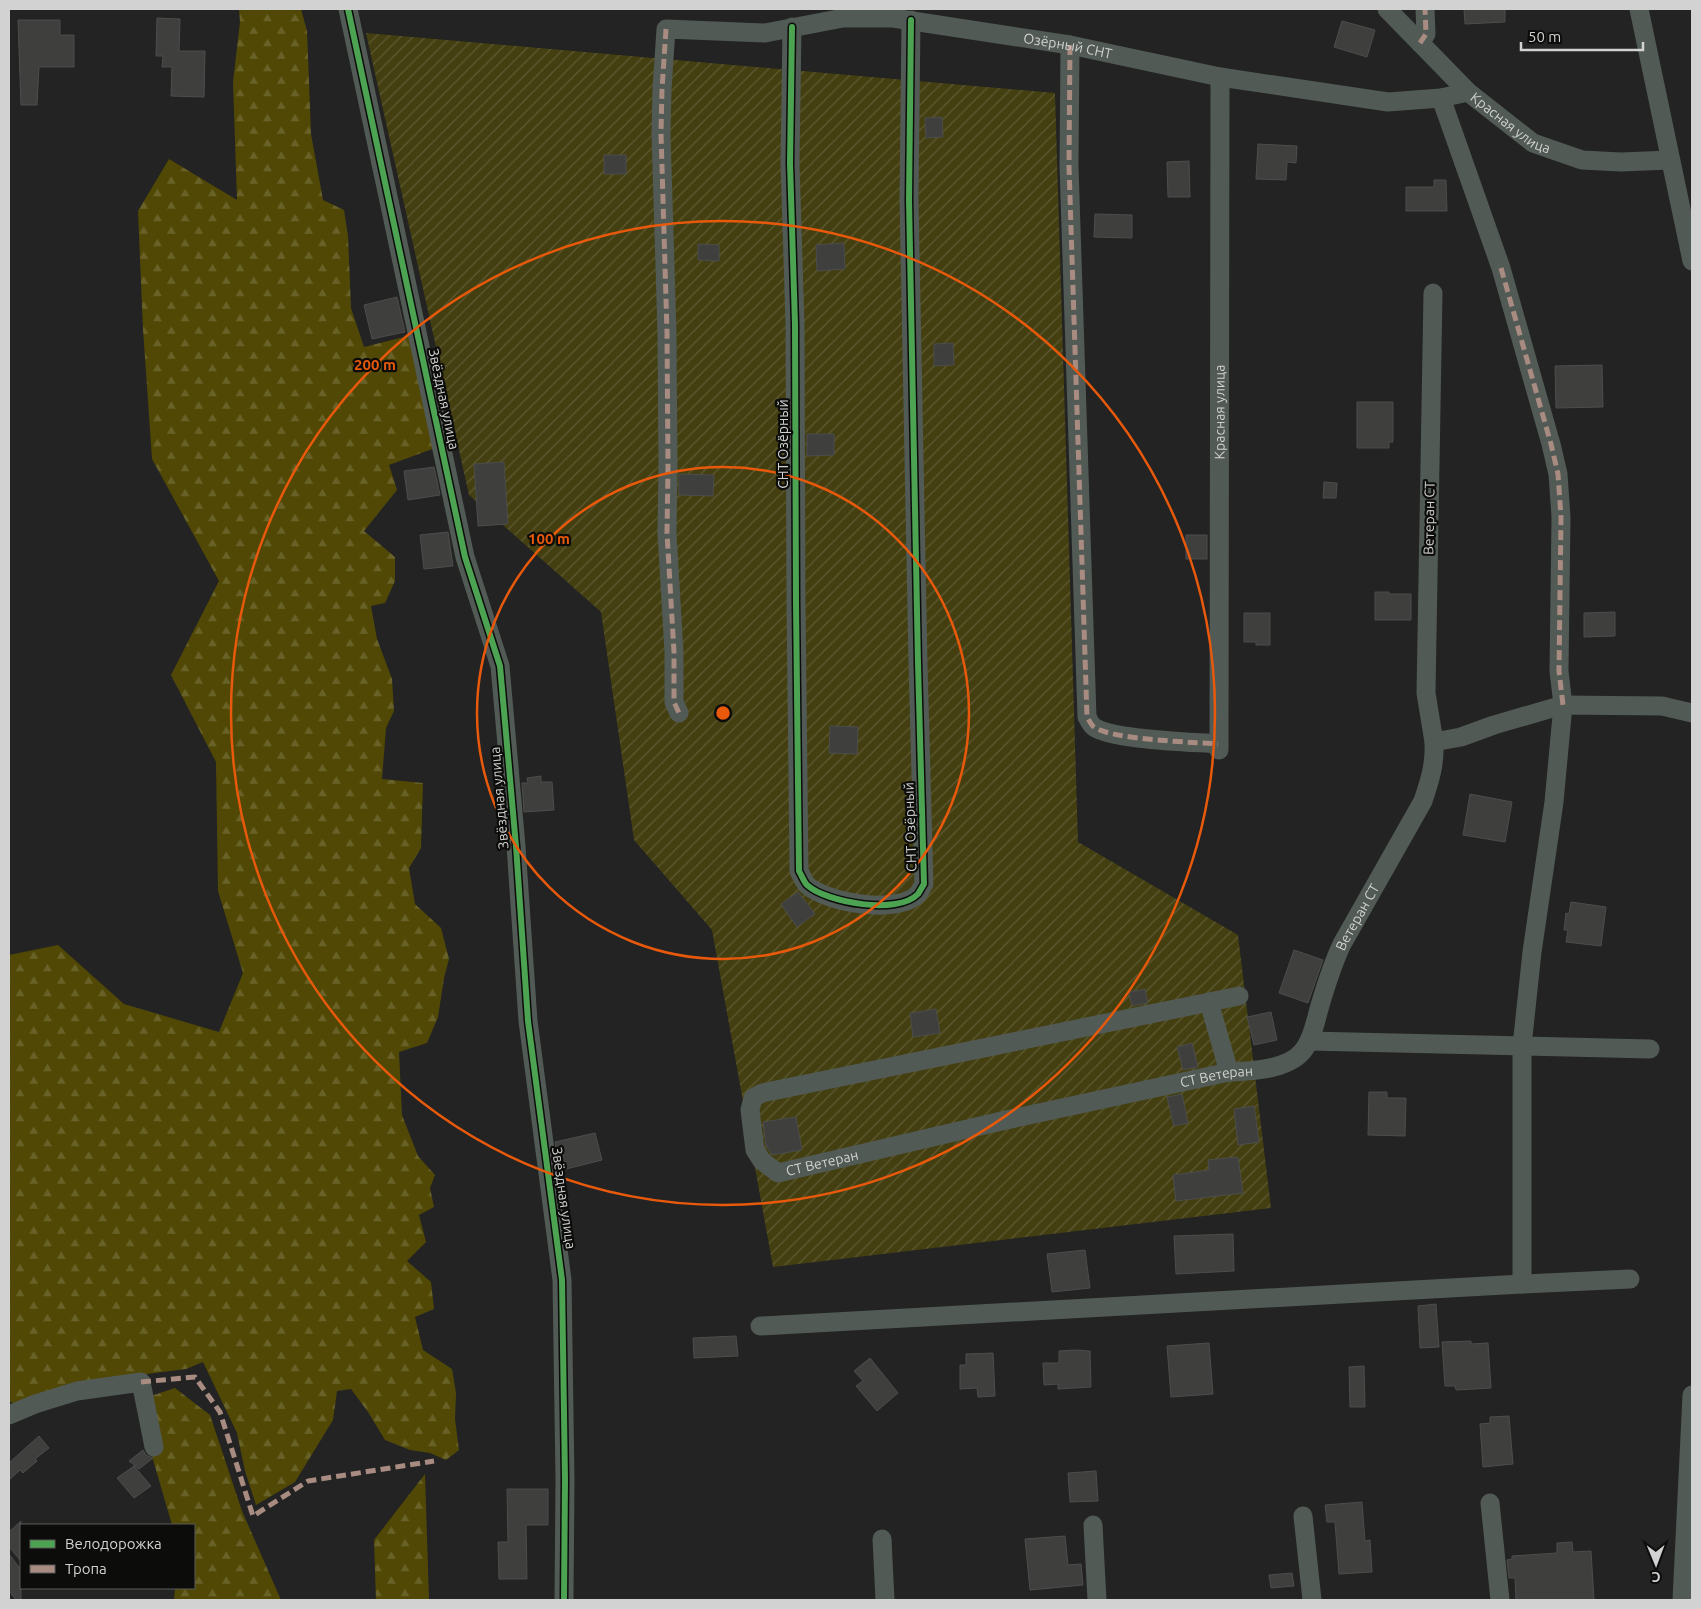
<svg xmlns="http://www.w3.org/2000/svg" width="1701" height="1609" font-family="Ubuntu,sans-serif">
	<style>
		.forest { fill: url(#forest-firs) }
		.garden { fill: url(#garden-furrows) }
		.building { fill: #3f3f3e; stroke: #4c4d4c }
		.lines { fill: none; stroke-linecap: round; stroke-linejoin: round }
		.minor { stroke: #515a55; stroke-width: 19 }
		.quiet { stroke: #a88b81; stroke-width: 5; stroke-dasharray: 10 5; stroke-linecap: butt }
		.cycleway-casing { stroke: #0c0d0b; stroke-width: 9 }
		.cycleway { stroke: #4ca352; stroke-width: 6 }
		.ring { fill: none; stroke: #e8590c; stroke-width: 2.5 }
		.labels { text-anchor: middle; stroke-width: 4.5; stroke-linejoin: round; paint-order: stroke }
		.street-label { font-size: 14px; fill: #d1d2d1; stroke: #0c0d0b }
		.centre { fill: #e8590c; stroke: #0c0d0b; stroke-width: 2.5 }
		.ring-label { font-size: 15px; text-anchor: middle; font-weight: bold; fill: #e8590c; stroke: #0c0d0b; stroke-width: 4.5; stroke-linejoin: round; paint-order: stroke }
	</style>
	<defs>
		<pattern id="forest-firs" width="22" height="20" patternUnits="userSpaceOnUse" patternTransform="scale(1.25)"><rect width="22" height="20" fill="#514805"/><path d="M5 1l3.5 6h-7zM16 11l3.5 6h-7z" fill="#696228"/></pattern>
		<pattern id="garden-furrows" width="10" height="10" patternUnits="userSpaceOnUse" patternTransform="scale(1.25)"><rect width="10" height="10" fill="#443f11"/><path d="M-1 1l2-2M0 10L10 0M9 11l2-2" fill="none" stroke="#5e5a33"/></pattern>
	</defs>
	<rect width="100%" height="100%" fill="#222322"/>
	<!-- forest -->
	<g class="forest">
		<path d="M239,9H301L307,31L311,134L323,200L344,210L348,236L351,308L364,347L412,335L435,448L389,465L397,490L364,531L395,557V581L385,603L371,606L377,639L392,679L394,711L386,728L382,779L423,783L421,848L409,868L415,904L441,928L449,959L444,978L438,1017L427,1043L399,1052L402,1115L418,1156L435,1175L430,1188L434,1207L419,1215L426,1242L407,1261L431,1282L434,1309L415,1317L423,1350L452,1369L456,1393L455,1419L459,1450L446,1460L430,1453L410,1450L385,1440L368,1412L351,1389L337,1391L333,1420L295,1482L256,1505L245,1471L237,1433L203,1362L186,1369L68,1384L16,1405L9,1401V955L58,945L124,1004L219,1032L243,973L218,891L216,762L171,675L219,581L152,459L143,329L138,211L169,159L237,200L233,82L240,22Z"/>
		<path d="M175,1388L210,1415L242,1511L281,1600H174L175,1588H194V1525H172L136,1401Z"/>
		<path d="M425,1474L429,1600H376L374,1540Z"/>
	</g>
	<!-- garden -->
	<path class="garden" d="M366,33L1055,93L1078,842L1238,935L1271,1208L773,1267L712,930L634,840L601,612L469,495Z"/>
	<!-- building -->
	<g class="building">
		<path d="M1464,9H1505V22L1465,24Z"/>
		<path d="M157,18L180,19L179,51H205L204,97L171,96L172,67H162L163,56H156Z"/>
		<path d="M18,20H60V35H74V67H39L37,105H21Z"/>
		<path d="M1342,21L1375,30L1367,57L1334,47Z"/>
		<path d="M942,117L943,137L926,138L925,118Z"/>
		<path d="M1258,144L1297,146L1296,163L1287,162L1286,180L1256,179Z"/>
		<rect x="604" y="155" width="22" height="19"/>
		<path d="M1189,161L1190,197H1168L1167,162Z"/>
		<path d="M1434,180H1446L1447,211H1406V187H1434Z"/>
		<path d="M1095,214L1132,215V238L1094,237Z"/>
		<path d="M844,243L845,269L817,271L816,245Z"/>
		<path d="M698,244L719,245V261L698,260Z"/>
		<path d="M397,297L405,332L372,339L364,305Z"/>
		<path d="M953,343L954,365L934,366V344Z"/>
		<path d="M1602,365L1603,407L1556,408L1555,366Z"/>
		<path d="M1357,402H1393V442H1389V448H1357Z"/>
		<path d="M807,434H834V455L807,456Z"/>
		<path d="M504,462L508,524L478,526L474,464Z"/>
		<path d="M434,467L440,495L408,500L404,471Z"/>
		<path d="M679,474L714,475L713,496L679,495Z"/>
		<path d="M1324,482L1337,483L1336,498H1323Z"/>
		<path d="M448,532L453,566L424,569L420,535Z"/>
		<rect x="1186" y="535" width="21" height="24"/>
		<path d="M1375,592H1389V594H1411V620H1375Z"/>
		<path d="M1615,612V636L1584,637V613Z"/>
		<path d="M1244,613H1270V645H1256V642H1244Z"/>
		<path d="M830,726L858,727L857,754L829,753Z"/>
		<path d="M541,776V782H552L554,810L524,812L522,783H528L527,778Z"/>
		<path d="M1470,794L1512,802L1505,842L1463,835Z"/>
		<path d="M798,892L815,914L797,927L781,904Z"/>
		<path d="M1571,902L1606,907L1601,946L1566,942L1568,930H1564L1566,913L1569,914Z"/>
		<path d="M1294,950L1323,960L1308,1003L1279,993Z"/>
		<path d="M1145,989L1148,1003L1132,1006L1129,992Z"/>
		<path d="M936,1009L940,1033L913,1037L910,1013Z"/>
		<path d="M1271,1012L1277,1040L1254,1045L1247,1017Z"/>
		<path d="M1192,1043L1198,1067L1183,1070L1177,1047Z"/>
		<path d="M1369,1092H1387V1098H1406L1405,1136L1368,1135Z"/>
		<path d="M1182,1094L1188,1123L1174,1126L1167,1097Z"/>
		<path d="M1254,1106L1259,1142L1238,1145L1234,1109Z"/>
		<path d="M796,1117L802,1150L772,1155L766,1146L763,1122Z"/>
		<path d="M595,1133L602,1160L566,1169L563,1154L557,1155L555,1142Z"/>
		<path d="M1238,1157L1243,1193L1176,1201L1173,1175L1209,1170L1208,1160Z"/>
		<path d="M1233,1234L1234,1271L1176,1274L1174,1236Z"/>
		<path d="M1085,1250L1090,1288L1052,1292L1047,1254Z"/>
		<path d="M1436,1304L1439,1347L1420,1348L1418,1306Z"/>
		<path d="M736,1336L738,1356L694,1358L693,1338Z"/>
		<path d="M1471,1341V1344L1488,1343L1491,1388L1456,1390L1455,1386H1445L1442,1342Z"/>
		<path d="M1209,1343L1213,1394L1171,1397L1167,1346Z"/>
		<path d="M1075,1350L1090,1351L1091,1387L1058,1389V1384L1044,1385L1043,1363H1059V1351Z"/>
		<path d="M993,1353L995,1396L978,1397L977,1388L960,1389V1365H966V1354Z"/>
		<path d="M870,1358L898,1393L877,1411L856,1386L863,1381L854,1371Z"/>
		<path d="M1364,1366L1365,1407H1350L1349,1367Z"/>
		<path d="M1509,1416L1513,1464L1483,1467L1480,1424L1490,1423V1417Z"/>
		<path d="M39,1436L49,1448L35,1459L37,1461L23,1473L20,1470L9,1480V1463Z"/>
		<path d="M143,1450L146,1455L153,1458L139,1469L129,1461Z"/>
		<path d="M134,1466L151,1486L134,1498L117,1478Z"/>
		<path d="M1096,1471L1098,1501L1070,1502L1068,1473Z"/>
		<path d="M507,1489H548V1525H526L527,1579H499L498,1542H508Z"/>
		<path d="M1362,1502L1365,1541L1370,1540L1372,1572L1339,1574L1335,1522H1327L1325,1505Z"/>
		<path d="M21,1521V1561L9,1547V1532Z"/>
		<path d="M1065,1536L1068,1565L1081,1564L1083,1585L1030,1590L1025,1539Z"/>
		<path d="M1572,1542L1573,1552L1591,1551L1594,1600H1516L1515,1578H1509L1507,1560L1512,1559V1556L1557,1553V1543Z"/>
		<path d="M9,1554L21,1570V1600H16L9,1591Z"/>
		<path d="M1292,1573L1294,1586L1271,1588L1269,1575Z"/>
	</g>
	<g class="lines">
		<!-- minor -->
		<g class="minor">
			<path d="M348,9L465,557L500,666L516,846L528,1021L562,1280L565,1480L564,1600"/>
			<path id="s1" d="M1387,9L1468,92L1533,143L1582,160L1621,162L1670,160"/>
			<path d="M1639,9L1692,261"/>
			<path d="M792,27L790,163L795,324L796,603L799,871C802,876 804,882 807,885C827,903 898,915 918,894C920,891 922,887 924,884L918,663L909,200L911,20"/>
			<path d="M1420,43L1426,34L1425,9"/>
			<path d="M1070,45L1069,166L1087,717C1089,720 1091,725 1094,727C1112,740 1193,742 1218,744"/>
			<path d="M1441,98L1501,268L1551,444L1558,474L1561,517L1559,671L1563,705L1554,802L1532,952L1522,1046V1284"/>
			<path d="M1433,293L1426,693L1434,742L1461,737L1494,725L1563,705L1662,706L1692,713"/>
			<path id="s2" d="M679,713L674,702V652L667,533L668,467L667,333L661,133L662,89L666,29L765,33L843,18H893L1070,45L1220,77L1388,102L1441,98L1468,92"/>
			<path id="s3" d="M1219,750L1220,77"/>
			<path id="s4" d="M1239,996L762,1093L753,1098L750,1110L755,1150L762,1161L778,1173L1006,1120L1229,1072C1251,1071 1286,1070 1302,1052C1313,1039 1316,1018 1321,1002C1327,982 1333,963 1342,944L1423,801C1430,780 1435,765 1434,742"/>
			<path d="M1209,1002L1229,1072"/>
			<path d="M1309,1041L1650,1049"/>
			<path d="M760,1326L1522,1284L1630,1279"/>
			<path d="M9,1415L35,1404L77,1391L141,1382L154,1447"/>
			<path d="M1490,1503L1500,1600"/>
			<path d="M1303,1516L1312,1600"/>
			<path d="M1093,1525L1097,1600"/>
			<path d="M882,1539L885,1600"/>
			<path d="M1682,1600L1692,1395"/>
		</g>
		<!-- quiet -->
		<g class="quiet">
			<path d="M666,29L662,89L661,133L667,333L668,467L667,533L674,652V702L679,713"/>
			<path d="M1420,43L1426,34L1425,9"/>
			<path d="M1070,45L1069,166L1087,717C1089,720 1091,725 1094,727C1112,740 1193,742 1218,744"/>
			<path d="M1501,268L1551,444L1558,474L1561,517L1559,671L1563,705"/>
			<path d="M141,1382L195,1377L220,1412L253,1516L308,1481L434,1461"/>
		</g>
		<!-- cycleway casing -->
		<g class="cycleway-casing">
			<g id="cycleway">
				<path d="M348,9L465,557L500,666L516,846L528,1021L562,1280L565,1480L564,1600"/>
				<path d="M792,27L790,163L795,324L796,603L799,871C802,876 804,882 807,885C827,903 898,915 918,894C920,891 922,887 924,884L918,663L909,200L911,20"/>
			</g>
		</g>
		<!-- cycleway -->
		<use href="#cycleway" class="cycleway"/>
	</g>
	<!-- distance rings -->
	<g class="ring">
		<circle cx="723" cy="713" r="246"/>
		<circle cx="723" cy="713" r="492"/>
	</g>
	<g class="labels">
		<!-- street labels -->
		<g class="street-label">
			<text dy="5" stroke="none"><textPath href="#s2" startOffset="1091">Озёрный СНТ</textPath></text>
			<text dy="5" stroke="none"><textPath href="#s1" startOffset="169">Красная улица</textPath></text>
			<text transform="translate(444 399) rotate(78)" y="5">Звёздная улица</text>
			<text dy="5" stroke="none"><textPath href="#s3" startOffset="338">Красная улица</textPath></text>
			<text transform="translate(783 444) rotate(-90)" y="5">СНТ Озёрный</text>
			<text transform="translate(1429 518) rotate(-89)" y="5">Ветеран СТ</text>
			<text transform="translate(499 798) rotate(-95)" y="5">Звёздная улица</text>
			<text transform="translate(910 827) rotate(-92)" y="5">СНТ Озёрный</text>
			<text dy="5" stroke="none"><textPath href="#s4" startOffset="1269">Ветеран СТ</textPath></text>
			<text dy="5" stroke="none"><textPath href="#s4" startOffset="1032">СТ Ветеран</textPath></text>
			<text dy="5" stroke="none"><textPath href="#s4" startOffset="628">СТ Ветеран</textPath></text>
			<text transform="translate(564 1198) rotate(82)" y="5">Звёздная улица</text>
		</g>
	</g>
	<circle cx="723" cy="713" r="8" class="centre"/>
	<g class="ring-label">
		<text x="375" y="370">200 m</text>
		<text x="549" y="544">100 m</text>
	</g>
	<!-- border -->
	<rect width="1701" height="1609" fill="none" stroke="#d1d2d1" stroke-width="20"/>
	<!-- legend -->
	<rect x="20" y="1524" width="175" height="65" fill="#0c0d0b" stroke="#5b5c5a"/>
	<rect x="30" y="1540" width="25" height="8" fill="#4ca352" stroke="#5b5c5a"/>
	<text x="65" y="1549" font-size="15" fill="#d1d2d1">Велодорожка</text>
	<rect x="30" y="1565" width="25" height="8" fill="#a88b81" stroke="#5b5c5a"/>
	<text x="65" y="1574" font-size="15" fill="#d1d2d1">Тропа</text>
	<!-- north arrow -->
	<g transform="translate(1656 1564) rotate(179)" stroke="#0c0d0b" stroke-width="4" paint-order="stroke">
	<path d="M0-4L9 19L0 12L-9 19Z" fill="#d1d2d1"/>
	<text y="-8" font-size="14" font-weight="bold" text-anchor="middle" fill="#d1d2d1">С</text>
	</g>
	<!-- scale -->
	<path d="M1521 42v8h122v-8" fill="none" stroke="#d1d2d1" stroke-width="2.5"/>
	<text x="1528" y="42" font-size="15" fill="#d1d2d1" stroke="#0c0d0b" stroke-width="4" paint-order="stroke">50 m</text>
</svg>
